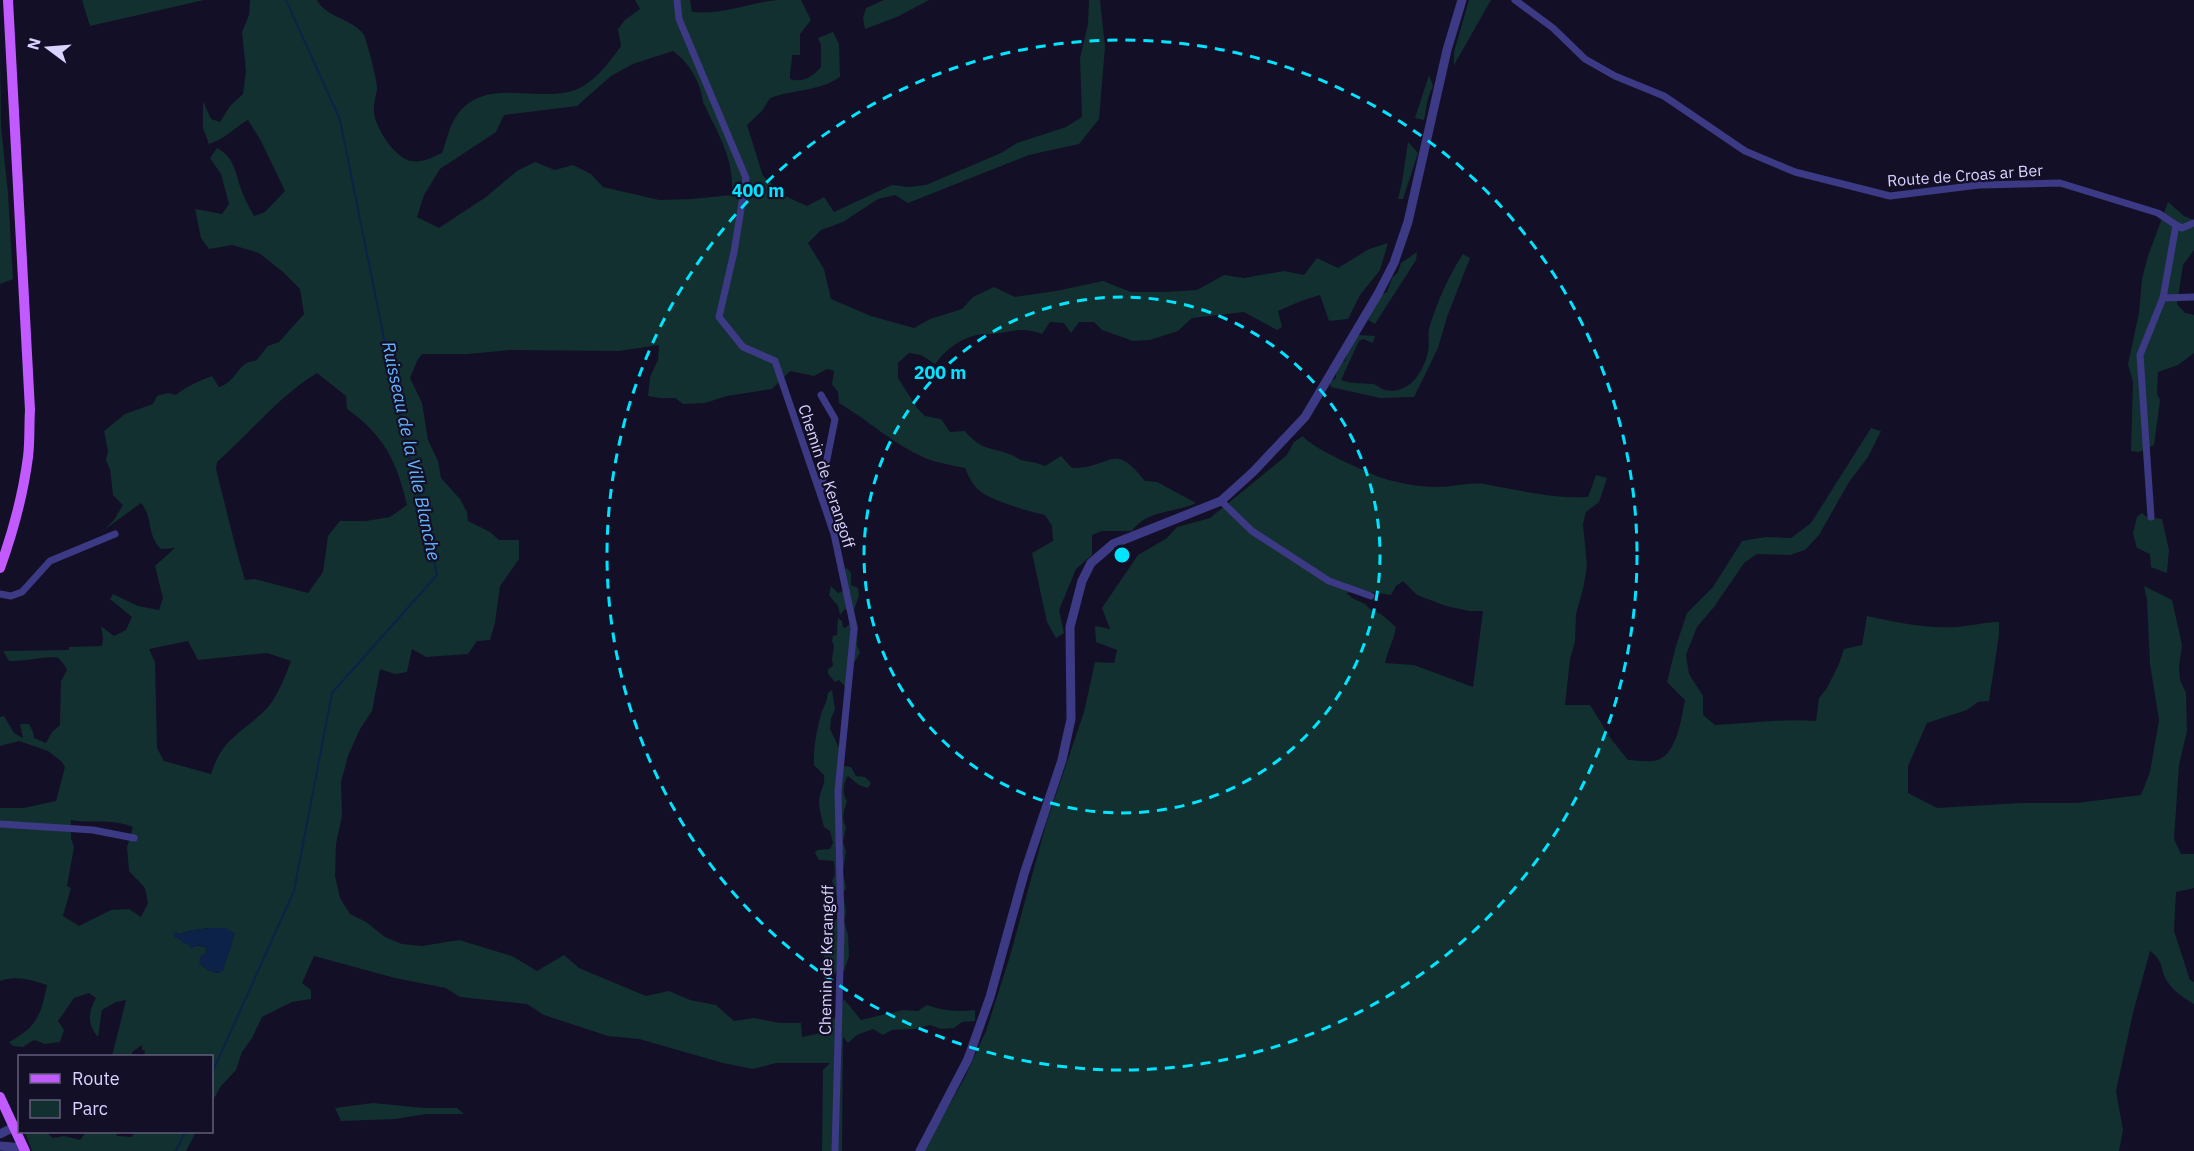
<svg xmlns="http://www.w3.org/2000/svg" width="2194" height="1151" font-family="'IBM Plex Sans',sans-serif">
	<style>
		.green { fill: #12302f; fill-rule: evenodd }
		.water { fill: #0c2248 }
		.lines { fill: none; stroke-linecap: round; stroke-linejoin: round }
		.stream { stroke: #0c2248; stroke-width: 2 }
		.minor { stroke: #3d3a85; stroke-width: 7 }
		.tertiary { stroke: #3d3a85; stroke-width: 9 }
		.primary { stroke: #c25bff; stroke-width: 10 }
		.ring { fill: none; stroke: #00e5ff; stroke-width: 3; stroke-dasharray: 10 8 }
		.labels { text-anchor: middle; stroke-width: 4.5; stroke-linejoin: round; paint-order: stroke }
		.street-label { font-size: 16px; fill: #d9d4ff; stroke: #130f26 }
		.water-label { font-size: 18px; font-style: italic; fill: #62b6ff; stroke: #130f26 }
		.centre { fill: #00e5ff; stroke: #130f26; stroke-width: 3 }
		.ring-label { font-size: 18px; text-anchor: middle; font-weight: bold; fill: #00e5ff; stroke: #130f26; stroke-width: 4.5; stroke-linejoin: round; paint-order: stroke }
	</style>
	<rect width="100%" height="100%" fill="#130f26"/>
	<!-- green -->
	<g class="green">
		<path d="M82,0H204L90,26Z"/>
		<path d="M250,0H317C325,17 355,20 364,35C367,42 378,83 377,89C376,97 373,105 374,112C375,128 395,158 411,161C422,163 433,157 442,153C446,142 449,128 455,118C483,74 536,104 575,90C594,83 609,63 621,46L618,29L625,20L640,9L635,0H690L692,12C722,15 748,3 777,0C785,0 793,0 801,0L811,20L800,34V55H792C792,64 790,70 790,79C803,83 812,77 821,67V45L818,38L833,32L839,44L840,77C818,92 794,89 770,98L762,111L747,125L763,176L785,196L807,206L824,197L834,212L892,185L909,187L926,185L1001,153L1017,143L1066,127L1082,117L1080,58L1088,24L1089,0H1100L1105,47L1099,119L1079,144L1029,155L908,203L895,195L878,199L843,222L821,230L808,243L824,269L831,299L871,316L914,328L930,319L962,309L973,297L994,287L1015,297L1056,291L1103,281L1131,292H1164L1197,290L1224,275L1244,278L1284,271L1304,275L1317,258L1338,268L1369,249L1388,243L1380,270L1360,295L1348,319L1329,321L1320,295L1301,301L1278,311L1282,327L1277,330L1244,312L1192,318L1178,331L1150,340L1133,341L1102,330L1094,322H1079L1071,333L1064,323L1050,322L1042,334C1024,328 1018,330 1001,333C994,334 988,334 982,334C962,337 947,348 935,364L921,355L909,353L898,363V378L917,408L925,416L941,419L950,432L965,431C983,452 989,446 1012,455C1015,456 1018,459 1021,460C1029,462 1036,462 1045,466L1061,456L1072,468C1112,468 1113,440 1145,481L1157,482L1196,503C1175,513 1146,510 1132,531H1102L1092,535V555L1076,569L1059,610L1064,633L1056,638L1047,622L1032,553L1053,541L1052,526L1045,515C1030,512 993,501 981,492C973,486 969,477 965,468C951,465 937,463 925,458C893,444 868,420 839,403L838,392L832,384L834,371L827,369L814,376L790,371L772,389L727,396L705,403L683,404L675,398H660L648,396L650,377L658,360L659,345L619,351L511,350L468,354H422L417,361L410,378L422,403L428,440L438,461L441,478L460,499L467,512L468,521L490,532L499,540H519V559L500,586L495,623L490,640L477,641L468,654L426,657L412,649L407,672L395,674L380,669L372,711L360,729L348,756L341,782L342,816L336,844L335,876L340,898L350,914L366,922L385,937L402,944L422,946L459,940L512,956L537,971L564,955L579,968L646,996L669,991L690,1000L716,1005L734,1021L754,1018L779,1023H801L802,1037L825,1032L829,1019L835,1018L844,999L861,1020L903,1010L918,1011L927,1005C944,1011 958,1012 975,1010V1021L962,1022L954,1028L941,1029L930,1025L915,1029L892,1030L883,1035L873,1029L857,1035L848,1043L843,1037L842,1151H822L823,1070L830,1063H776L753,1069L723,1063L639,1039L608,1036L544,1015L527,1004L460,997L446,988L395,978L314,956L302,983L311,990V999L292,1002L262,1017L252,1038L242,1052L236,1070L221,1086L212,1102V1056H144L145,1051L142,1050V1045L132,1052V1056H112L126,1000L116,1002L102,1010L98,1037C87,1025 88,1011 96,998L89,993L74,998L58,1021L64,1030L60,1042L45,1044L34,1040L23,1047L13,1046L9,1042C37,1027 41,1015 47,985C32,980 15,975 0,981V808H23L56,801L65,767L61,761L48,751L19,741L0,746V717L4,716L14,733L23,738L20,724H29L33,732L34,738L46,743L52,732L60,725L61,681L67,670C65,666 62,661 58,658C53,655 20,662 9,661L3,651L69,650V647L102,646L103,638L101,626L114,636L126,630L132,617L110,599L113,594L138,606L159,610L163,598L155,566L175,548L161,549C146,534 154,519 141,503L104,530L114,520L123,505L113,495L110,469L106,460L108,451L104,431L125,414L153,404L157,396L168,393L176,395C185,387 201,380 212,376L219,387C237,382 238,360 256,361L268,346L279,342L304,314L300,289L283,272L259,253L232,245L209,249L201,238L195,209L222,214L229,204L221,174L210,158L217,148C234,157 235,171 241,189C244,198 249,207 254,216L265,212L285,191L261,141L248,120C234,128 225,139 209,144L203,128V101L211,119L220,122L230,106L243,94L246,71L242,32L249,15ZM673,51C689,62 701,83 703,102C716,130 737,163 731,195L692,199L659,200L603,187L591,174L573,165L555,170L535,162L517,171L486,197L439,228L417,217L424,195L440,169L496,132L504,115L577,106L611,76L633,64ZM317,373L346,396L347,409C384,435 397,462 407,505L390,517L366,521H340L328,536L323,572L308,593L255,579L245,580L236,549L216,469L217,462C250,433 279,396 317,373ZM188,641L198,660L267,653L291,661C285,676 279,694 268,707C244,733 223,736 211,774L164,761L157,748L155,662L149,649ZM71,820C95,824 108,818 133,827L127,847L129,871L145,888L148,903L141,917L129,909L111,910L79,926L63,916L71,888L67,886L74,847L71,839ZM211,928L235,933L223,970L218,973L208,970L200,964L201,956L207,953L205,947L184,943L175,932L180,934L193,930Z"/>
		<path d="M884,0H929L897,17L865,29L863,18L866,8Z"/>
		<path d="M1469,0H1491L1454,65V52Z"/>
		<path d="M0,49L1,127L8,193L13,279L0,284Z"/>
		<path d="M1429,75L1433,86L1428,98L1424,120L1415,118Z"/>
		<path d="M1408,142L1418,153L1403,199H1398L1402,182Z"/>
		<path d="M2168,202L2184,216L2194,220V250L2183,265L2177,304L2185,313L2194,315V353L2178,365L2158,372L2157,394L2160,400L2154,445L2139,452L2131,451L2133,382L2128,364L2139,313L2142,279L2148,256Z"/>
		<path d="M1417,252L1416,260L1375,324L1368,320L1381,295L1387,292L1392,278L1398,272L1401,263Z"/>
		<path d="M1463,254L1470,258L1447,317L1438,348L1414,397L1380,398L1331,387L1329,382L1336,378C1336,370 1337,364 1345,361L1349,349L1358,335L1375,336L1373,343L1363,339L1359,341L1341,380C1351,384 1362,383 1373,384C1378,385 1380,389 1385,390C1409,395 1423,373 1428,352C1430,343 1427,334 1430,325C1438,300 1449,275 1463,254Z"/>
		<path d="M1871,428L1881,431L1868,457L1849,482L1819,535L1805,550L1790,555L1757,554L1744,563L1714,607L1697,627L1686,655L1689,674L1703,696V715L1715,725C1749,724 1782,718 1816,721L1819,698L1827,688L1839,664L1844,649L1862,645L1867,616C1896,622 1927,629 1956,627C1971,626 1984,622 1999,622V635L1989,701L1978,702L1967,710L1927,723L1908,766V793L1937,808L2021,803H2076L2141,795L2150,772L2159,720L2150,664L2147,600L2144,586L2172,600L2182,645L2179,666L2180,680L2186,693L2187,731L2179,765L2174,839L2181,854H2194V888L2176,892L2174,931L2190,980L2194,982V1004C2185,999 2172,990 2167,981C2159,968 2165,962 2150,951L2133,1013L2116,1091L2123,1130L2119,1151H923L964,1079L986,1031L1010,956L1046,824L1084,712L1095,662L1114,663L1117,650L1096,642L1095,626L1110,629L1102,608L1138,555L1167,538L1177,527L1210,518L1287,455L1294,442L1303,436C1309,447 1365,471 1379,477C1397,483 1419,487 1438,487C1453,487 1469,482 1484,484C1519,490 1553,499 1588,497L1596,475L1607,478L1599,502L1586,512L1583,524L1587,566L1583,589L1576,614L1575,642L1570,659L1565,705H1590L1611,739L1628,760C1636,760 1645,762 1653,761C1677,758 1681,719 1685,700L1667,682L1676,646L1687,613L1713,587L1742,541L1766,537L1791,538L1811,523ZM1403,581L1417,595L1446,606L1469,611H1483L1473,687L1414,665L1385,663C1388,650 1394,640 1396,627L1381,614L1371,610L1365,604L1354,599L1346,593L1364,591L1391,595L1396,586Z"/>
		<path d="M2142,513L2147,517L2162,519L2169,550L2167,573L2151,567L2150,554L2137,548L2133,533L2137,517Z"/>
		<path d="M847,568L851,573V585L858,588L859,595L854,610L858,627L857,645L860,653L853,664L846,687L839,680L835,682L828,674V669L833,666L832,659L834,646L832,641L833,636L837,635L838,618L842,621L843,627L845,628L850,624L848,611L845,609L840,615L838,606L829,595L831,586L838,593L843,591L840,574Z"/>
		<path d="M832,690L835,709L831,719L830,729L839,748V756L844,766L851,767L856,776L865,777L871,783L868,788L859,785L848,776C843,783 842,794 847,801C844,811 841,818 846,827L843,842L846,851L843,872L846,889L843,892L846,912L844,921L848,935L849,956L844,971L837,970L833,976H828C823,956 819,933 837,919C838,906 838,894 832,881L835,875L834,861L819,860L815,853L817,850L830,849L833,843L830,831L824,827C822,818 817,804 820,795C822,787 825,784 824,775L814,765C813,749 817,728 822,711C825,704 827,701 828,693Z"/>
		<path d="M373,1103L424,1108H457L464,1114H426L395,1119L341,1121L335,1108Z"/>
		<path d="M25,1132H46L53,1138L64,1136L80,1140L86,1132H116L117,1136L132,1137L134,1132H196L186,1151H32Z"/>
	</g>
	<!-- water -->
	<path class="water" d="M211,928H225L235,933L223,970L219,973L208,970L199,963L201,956L207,953L205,947L198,945L191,949L189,945L174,937V932L180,934L193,930Z"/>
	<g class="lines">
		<!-- stream -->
		<g class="stream">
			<path d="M212,1073L294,891L332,693L437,575L394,388L340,120L286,0"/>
			<path d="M176,1151L185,1132"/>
		</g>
		<!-- minor -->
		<g class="minor">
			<path d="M677,0L679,19L746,178L734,252L719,317L743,347L775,361L834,534L854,628L838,791L841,932L835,1151"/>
			<path d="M1515,0L1553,28L1585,59L1615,76L1664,96L1745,151L1795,172L1890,196L1979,185L2060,183L2158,213L2176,225L2182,228L2194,223"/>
			<path d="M2176,225L2163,298L2194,297"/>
			<path d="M821,489L835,419L821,395"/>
			<path d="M1221,501L1252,531L1329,581L1371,596"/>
			<path d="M2151,517L2140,355L2163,298"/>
			<path d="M0,594L11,596L22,592L50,561L115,534"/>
			<path d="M0,824L93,830L134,838"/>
		</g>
		<!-- tertiary -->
		<g class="tertiary">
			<path d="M0,1134L14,1127"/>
			<path d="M0,1146L24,1148"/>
			<path d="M920,1151L968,1059L990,997L1024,874L1062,760L1071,719L1070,627L1082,581L1091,563L1113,544L1221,501L1253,472L1305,417L1378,294L1394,263L1408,222L1447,50L1462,0"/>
		</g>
		<!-- primary -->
		<g class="primary">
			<path d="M0,568C13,532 23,495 28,457C30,442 29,425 30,410L8,0"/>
			<path d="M0,1097L25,1151"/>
		</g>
	</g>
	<!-- distance rings -->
	<g class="ring">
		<circle cx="1122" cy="555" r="258"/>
		<circle cx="1122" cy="555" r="515"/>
	</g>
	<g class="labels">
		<!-- street labels -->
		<g class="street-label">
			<text transform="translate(1965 175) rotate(-4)" y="6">Route de Croas ar Ber</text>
			<text transform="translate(827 476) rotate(72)" y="6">Chemin de Kerangoff</text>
			<text transform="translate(826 960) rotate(-89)" y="6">Chemin de Kerangoff</text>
		</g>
		<!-- water labels -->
		<g class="water-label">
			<text transform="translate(411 451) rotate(78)" y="6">Ruisseau de la Ville Blanche</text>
		</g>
	</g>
	<circle cx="1122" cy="555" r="9" class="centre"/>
	<g class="ring-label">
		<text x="758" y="197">400 m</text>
		<text x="940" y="379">200 m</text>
	</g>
	<!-- legend -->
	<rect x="18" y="1055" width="195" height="78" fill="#130f26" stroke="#625e7d" stroke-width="1.5"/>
	<rect x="30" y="1074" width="30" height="9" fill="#c25bff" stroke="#625e7d" stroke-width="1.5"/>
	<text x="72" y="1085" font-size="18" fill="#d9d4ff">Route</text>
	<rect x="30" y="1100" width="30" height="18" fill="#12302f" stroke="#625e7d" stroke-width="1.5"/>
	<text x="72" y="1115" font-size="18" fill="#d9d4ff">Parc</text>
	<!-- north arrow -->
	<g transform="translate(48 48) rotate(286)" stroke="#130f26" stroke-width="4.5" paint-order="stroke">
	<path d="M0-4.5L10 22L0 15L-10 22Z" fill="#d9d4ff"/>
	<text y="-9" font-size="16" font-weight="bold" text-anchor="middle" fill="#d9d4ff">N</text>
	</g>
</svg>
